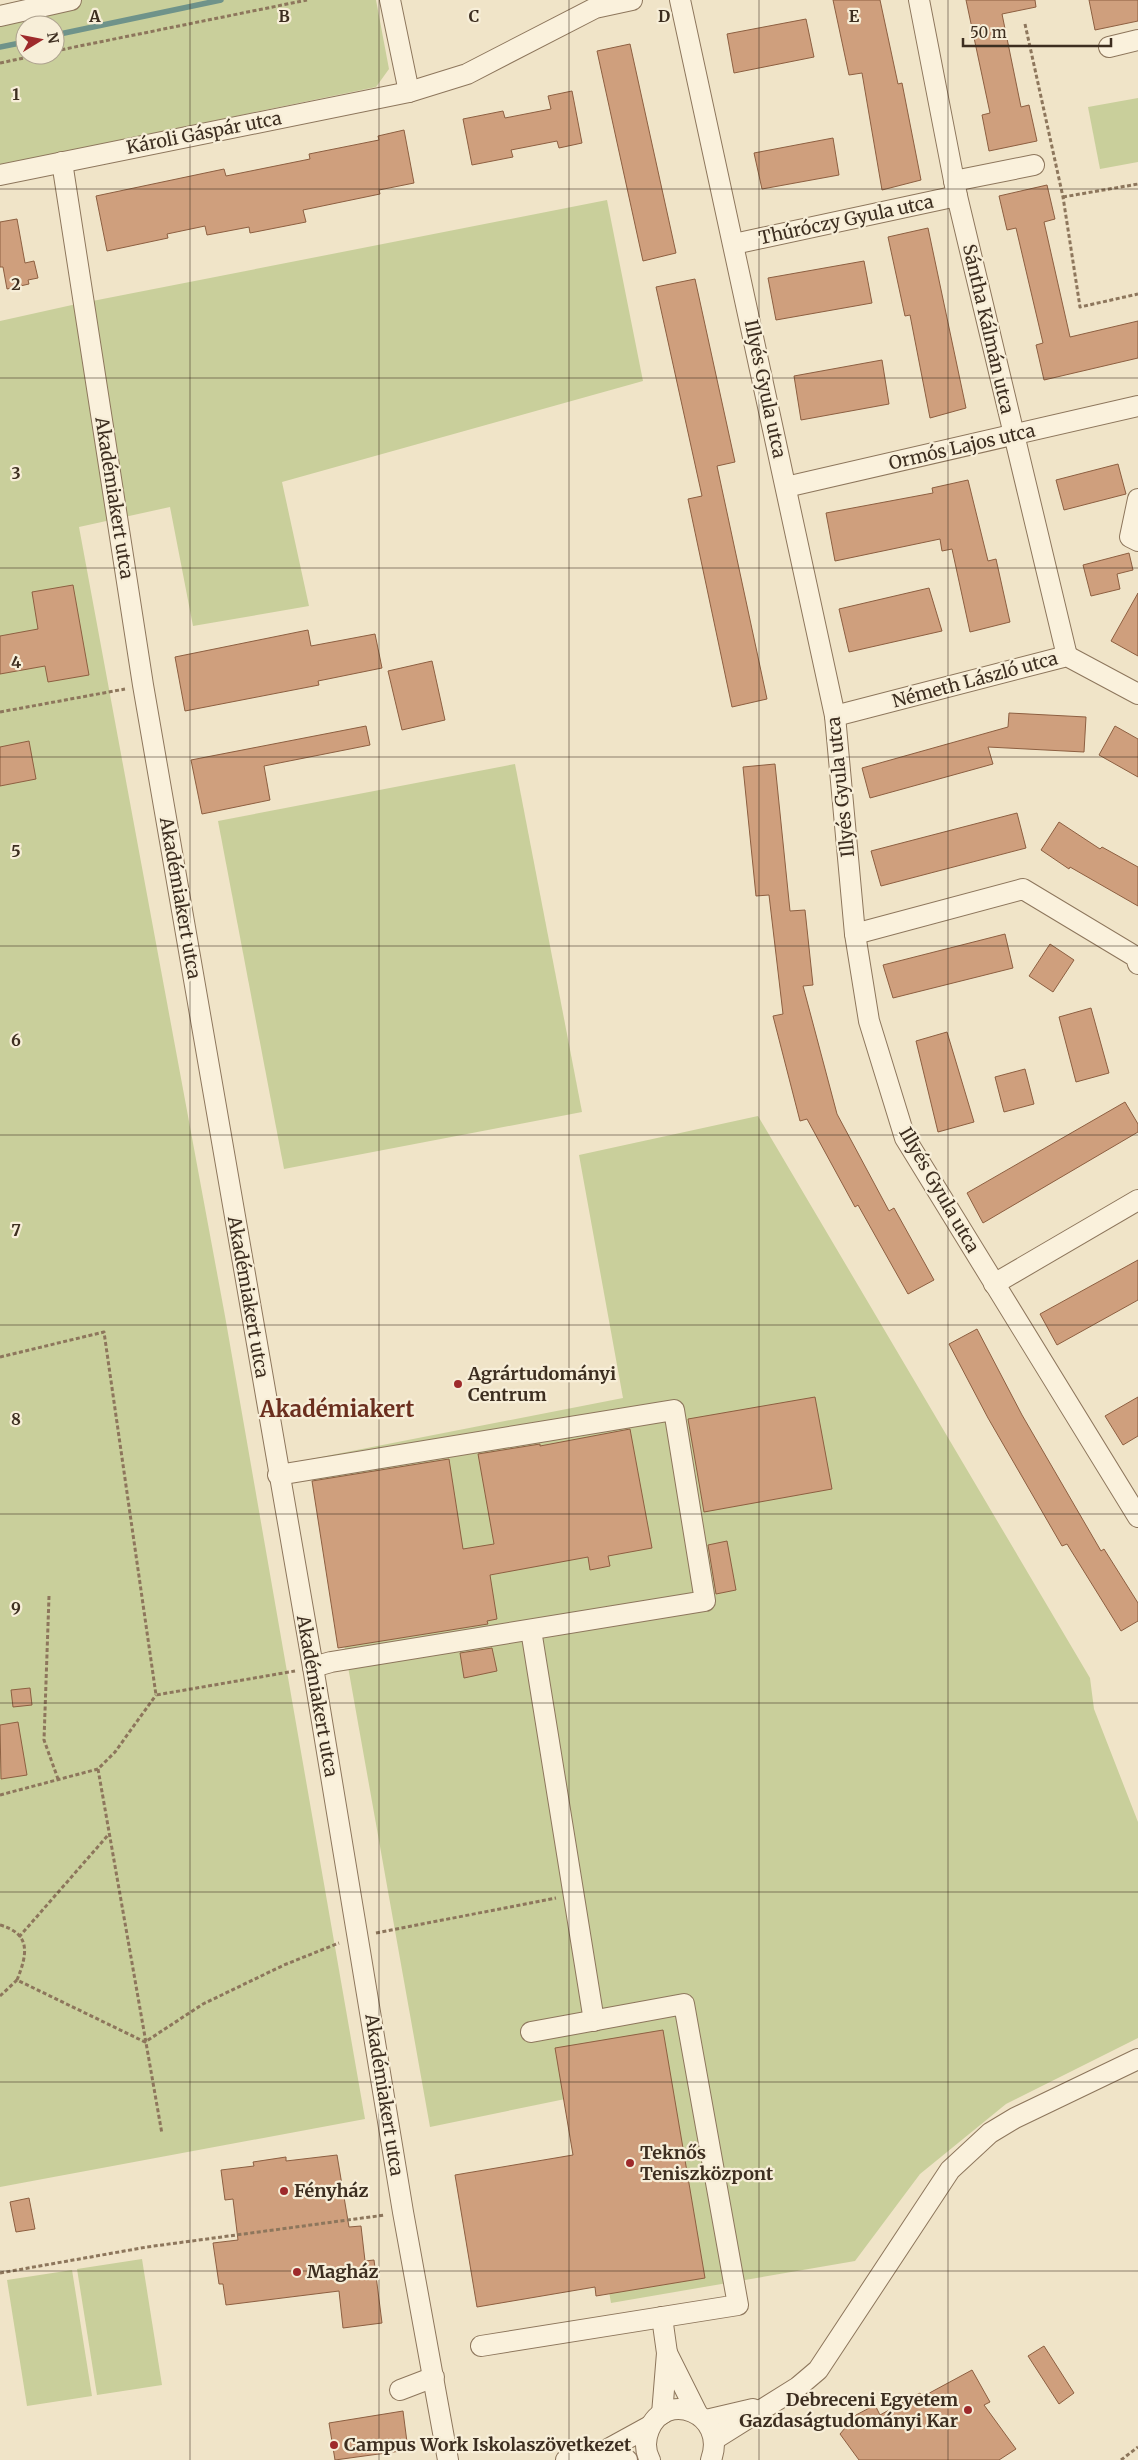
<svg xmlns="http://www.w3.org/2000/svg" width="1138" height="2460" font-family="Merriweather,serif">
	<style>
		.green { fill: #c9cf9b; fill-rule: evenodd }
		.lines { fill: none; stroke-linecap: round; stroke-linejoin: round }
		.stream { stroke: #6f938a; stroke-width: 5.5 }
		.building { fill: #cf9f7d; stroke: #8d5f41 }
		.minor-casing { stroke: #8d765c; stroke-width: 22 }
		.path { stroke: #8d765c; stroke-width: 3; stroke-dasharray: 4 2.5; stroke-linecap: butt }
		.minor { stroke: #faf1dc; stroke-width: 20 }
		.grid { fill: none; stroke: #3d2e20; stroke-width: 1; stroke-opacity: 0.55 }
		.poi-dot { fill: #9e2a2b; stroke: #f7eed8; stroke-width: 2 }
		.labels { text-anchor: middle; stroke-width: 4.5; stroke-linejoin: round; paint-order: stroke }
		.street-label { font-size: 18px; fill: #3d2e20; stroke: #f7eed8 }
		.poi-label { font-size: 18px; font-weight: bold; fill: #3d2e20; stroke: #f7eed8; text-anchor: start }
		.district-label { font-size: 22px; font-weight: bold; fill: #6b2e1e; stroke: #f7eed8 }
		.grid-label { font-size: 16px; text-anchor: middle; font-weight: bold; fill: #3d2e20; stroke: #f7eed8; stroke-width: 4.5; stroke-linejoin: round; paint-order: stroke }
	</style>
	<rect width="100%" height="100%" fill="#f0e4c8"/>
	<!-- green -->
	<g class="green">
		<path d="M24,0H376L389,69L376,87L0,165V5ZM25,25H55V55H25Z"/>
		<path d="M1138,98V162L1100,169L1088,107Z"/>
		<path d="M607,200L643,381L282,482L309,606L193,626L170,507L79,527L225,1316L365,2119L0,2187V321L72,305Z"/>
		<path d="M515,764L582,1112L284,1169L218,821Z"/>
		<path d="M758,1116L1090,1678L1094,1709L1138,1822V2038L1006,2104L920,2174L855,2261L611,2303L575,2097L430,2127L311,1459L623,1398L579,1155Z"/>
		<path d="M142,2259L162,2385L97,2395L77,2269Z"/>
		<path d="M72,2270L92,2396L27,2406L7,2280Z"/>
	</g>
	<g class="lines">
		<!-- stream -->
		<g class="stream">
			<path d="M55,35L221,0"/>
			<path d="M0,47L25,42"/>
		</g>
	</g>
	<!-- building -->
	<g class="building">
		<path d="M833,0H880L898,84L902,83L921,180L882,190L862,73L849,75Z"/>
		<path d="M966,0H1035L1036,7L1002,14L1021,107L1029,105L1037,141L989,151L982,115L990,113Z"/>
		<path d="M1089,0H1138V21L1095,30Z"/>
		<path d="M806,19L814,57L734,73L727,34Z"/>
		<path d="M630,44L676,253L643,261L597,51Z"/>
		<path d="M572,91L582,143L559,148L557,141L511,150L513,157L472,165L463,119L503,111L505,118L551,109L548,96Z"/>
		<path d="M404,130L414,183L379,190L380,194L303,210L306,222L250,233L249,227L207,235L205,226L167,234L168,238L107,251L96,196L224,169L226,176L310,159L309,154L379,140L378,136Z"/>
		<path d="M833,138L839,175L762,189L754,153Z"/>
		<path d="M1047,185L1055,219L1044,222L1070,337L1138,321V358L1044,380L1036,345L1043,343L1016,228L1007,230L999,196Z"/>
		<path d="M17,219L25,263L34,261L38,278L28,280L29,284L7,289L3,267H0V222Z"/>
		<path d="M928,228L966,408L930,418L910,315L905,316L888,237Z"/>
		<path d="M864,261L872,303L776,320L768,278Z"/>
		<path d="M695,279L735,462L717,466L767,699L732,707L688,499L702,496L656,287Z"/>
		<path d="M882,360L889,404L801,420L794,376Z"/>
		<path d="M1118,464L1126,494L1064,510L1056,480Z"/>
		<path d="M968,480L988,561L996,559L1010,622L970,632L952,549L942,551L940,539L835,561L826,513L933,493L932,488Z"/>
		<path d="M1129,553L1133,570L1117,574L1120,589L1091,596L1083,565Z"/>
		<path d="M73,585L89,675L48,682L45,666L0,674V636L38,629L32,592Z"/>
		<path d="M929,588L942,631L849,652L839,609Z"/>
		<path d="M1138,593V656L1111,641Z"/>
		<path d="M308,630L311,646L375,634L382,668L318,681L319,685L185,711L175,657Z"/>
		<path d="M432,661L445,720L402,730L388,671Z"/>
		<path d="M1009,713L1086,717L1084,752L988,747L993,764L870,798L862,768L1008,727Z"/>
		<path d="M366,726L370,745L264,766L270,800L202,814L191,760Z"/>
		<path d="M1115,726L1138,739V777L1099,755Z"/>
		<path d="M29,741L36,779L0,786V747Z"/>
		<path d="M775,764L790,911L805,910L813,985L803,986L837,1114L889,1211L894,1208L934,1280L908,1294L858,1205L855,1207L807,1119L800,1121L773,1016L783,1014L769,895L756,896L743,767Z"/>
		<path d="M1017,813L1026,848L881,886L871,851Z"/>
		<path d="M1059,822L1100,849L1102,847L1138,867V906L1070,867L1069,869L1041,850Z"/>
		<path d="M1005,934L1013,968L893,998L883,965Z"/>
		<path d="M1050,944L1074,960L1053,992L1029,976Z"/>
		<path d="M1091,1008L1109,1073L1076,1082L1059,1017Z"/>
		<path d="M947,1032L974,1122L938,1132L916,1041Z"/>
		<path d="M1025,1069L1034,1104L1004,1112L995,1077Z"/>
		<path d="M1125,1102L1138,1124V1132L983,1223L967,1193Z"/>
		<path d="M1138,1260V1300L1057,1345L1040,1314Z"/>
		<path d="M977,1329L1022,1415L1101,1551L1104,1549L1138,1603V1621L1121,1631L1067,1544L1062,1546L988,1418L949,1344Z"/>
		<path d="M815,1397L832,1489L704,1512L688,1419Z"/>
		<path d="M1138,1397V1436L1123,1445L1105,1416Z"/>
		<path d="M630,1429L652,1548L608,1556L610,1566L590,1570L588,1557L490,1575L497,1619L487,1621L488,1624L338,1648L312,1481L449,1459L463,1549L494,1544L478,1454L540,1444V1446Z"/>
		<path d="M727,1541L736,1590L716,1594L708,1545Z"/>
		<path d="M492,1648L497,1671L464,1678L460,1653Z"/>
		<path d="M30,1688L32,1705L13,1707L11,1690Z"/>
		<path d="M18,1722L27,1775L1,1779L0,1725Z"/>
		<path d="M663,2030L705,2278L596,2296L595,2287L477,2307L455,2175L573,2155L555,2048Z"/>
		<path d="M337,2155L349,2227L361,2226L365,2261L374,2260L382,2323L343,2328L339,2291L226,2305L223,2284H219L213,2243L238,2240L233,2199L225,2200L221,2170L254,2166L253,2162L286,2157V2161Z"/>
		<path d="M29,2198L35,2229L16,2232L10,2202Z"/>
		<path d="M1044,2346L1074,2393L1059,2404L1028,2356Z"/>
		<path d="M972,2370L990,2402L984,2405L1016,2449L999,2460H859L840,2434L856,2415L875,2405L880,2415L920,2393L922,2397Z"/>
		<path d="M403,2411L408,2450L335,2460L329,2423Z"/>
	</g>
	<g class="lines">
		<!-- minor casing -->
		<g class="minor-casing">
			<g id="minor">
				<path d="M390,0L409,92"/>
				<path d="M680,0L835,716L855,934L869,1021L905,1138L1138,1517"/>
				<path d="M919,0L957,196L1067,656"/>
				<path d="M0,16L71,0"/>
				<path d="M1109,47L1138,40"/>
				<path d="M62,162L143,685L313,1667L403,2212L448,2460"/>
				<path d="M0,175L409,92L467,74L595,8L632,0"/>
				<path d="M954,181L1034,165"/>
				<path d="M734,244L957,196"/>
				<path d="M786,487L1138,406"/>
				<path d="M1138,499L1130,537L1138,541"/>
				<path d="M835,716L1067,656L1138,694"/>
				<path d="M855,934L1023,889L1136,957L1138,964"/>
				<path d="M994,1284L1138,1200"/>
				<path d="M278,1475L674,1410L705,1601L331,1662L313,1667"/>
				<path d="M531,1630L594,2021"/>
				<path d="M662,2317L667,2353L662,2414"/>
				<path d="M481,2346L738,2305L684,2004L531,2032"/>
				<path d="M667,2353L697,2413"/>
				<path d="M400,2390L434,2377"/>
				<path d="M706,2420L753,2409"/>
				<path d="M715,2439L798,2387L818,2370L950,2170L990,2133L1015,2118L1138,2059"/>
				<path d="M599,2454L627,2460"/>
				<path d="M566,2460L599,2454L650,2426"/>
				<path d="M650,2460C645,2451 645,2440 649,2430C665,2389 728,2413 711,2460"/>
			</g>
		</g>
		<!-- path -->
		<g class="path">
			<path d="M1025,24L1063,197L1080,307L1138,294"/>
			<path d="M55,51L307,0"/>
			<path d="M0,63L38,55"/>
			<path d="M1063,197L1138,184"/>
			<path d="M0,712L125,689"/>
			<path d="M0,1357L104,1332L156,1695L295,1671"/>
			<path d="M49,1596L44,1740L58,1779"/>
			<path d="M98,1769L162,2134"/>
			<path d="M0,1795L98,1769L115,1752L156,1695"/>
			<path d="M0,1925C32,1934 27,1955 17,1980L145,2042L203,2004L284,1965L339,1943"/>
			<path d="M376,1933L556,1898"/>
			<path d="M19,1937L109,1834"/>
			<path d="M0,1996L17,1980"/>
			<path d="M0,2273L147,2247L385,2215"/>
			<path d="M1121,2460L1138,2447"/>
		</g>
		<!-- minor -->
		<use href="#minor" class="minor"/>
	</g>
	<!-- grid -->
	<path class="grid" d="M190,0V2460M379,0V2460M569,0V2460M759,0V2460M948,0V2460M0,189H1138M0,378H1138M0,568H1138M0,757H1138M0,946H1138M0,1135H1138M0,1325H1138M0,1514H1138M0,1703H1138M0,1892H1138M0,2082H1138M0,2271H1138"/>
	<!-- markers -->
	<g class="poi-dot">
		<circle cx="458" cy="1384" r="5"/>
		<circle cx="630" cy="2163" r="5"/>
		<circle cx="284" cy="2191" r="5"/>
		<circle cx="297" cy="2272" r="5"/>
		<circle cx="968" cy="2410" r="5"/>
		<circle cx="334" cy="2445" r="5"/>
	</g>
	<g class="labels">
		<!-- street labels -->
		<g class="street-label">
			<text transform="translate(204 133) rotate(-11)" y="6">Károli Gáspár utca</text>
			<text transform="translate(846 220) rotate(-12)" y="6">Thúróczy Gyula utca</text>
			<text transform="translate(988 329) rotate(77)" y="6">Sántha Kálmán utca</text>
			<text transform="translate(765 389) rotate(78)" y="6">Illyés Gyula utca</text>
			<text transform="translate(962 447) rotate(-13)" y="6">Ormós Lajos utca</text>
			<text transform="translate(114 498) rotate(81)" y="6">Akadémiakert utca</text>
			<text transform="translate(975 680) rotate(-15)" y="6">Németh László utca</text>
			<text transform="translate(841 787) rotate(-96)" y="6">Illyés Gyula utca</text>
			<text transform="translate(180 898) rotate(80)" y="6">Akadémiakert utca</text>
			<text transform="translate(939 1190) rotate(60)" y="6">Illyés Gyula utca</text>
			<text transform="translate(248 1297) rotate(80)" y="6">Akadémiakert utca</text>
			<text transform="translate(317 1696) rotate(80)" y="6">Akadémiakert utca</text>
			<text transform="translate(384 2095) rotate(81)" y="6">Akadémiakert utca</text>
		</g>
		<!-- poi labels -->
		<g class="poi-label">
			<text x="468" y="1380">Agrártudományi<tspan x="468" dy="21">Centrum</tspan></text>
			<text x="640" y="2159">Teknős<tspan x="640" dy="21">Teniszközpont</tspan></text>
			<text x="294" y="2197">Fényház</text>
			<text x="307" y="2278">Magház</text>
			<text x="958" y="2406" text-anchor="end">Debreceni Egyetem<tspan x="958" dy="21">Gazdaságtudományi Kar</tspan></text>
			<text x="344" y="2451">Campus Work Iskolaszövetkezet</text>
		</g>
		<!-- district labels -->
		<g class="district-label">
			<text x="337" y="1417">Akadémiakert</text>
		</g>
	</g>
	<g class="grid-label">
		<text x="95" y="22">A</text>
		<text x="284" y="22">B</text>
		<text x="474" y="22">C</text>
		<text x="664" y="22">D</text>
		<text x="854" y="22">E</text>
		<text x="16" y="100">1</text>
		<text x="16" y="290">2</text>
		<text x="16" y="479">3</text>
		<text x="16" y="668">4</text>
		<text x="16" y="857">5</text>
		<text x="16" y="1046">6</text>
		<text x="16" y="1236">7</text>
		<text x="16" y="1425">8</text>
		<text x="16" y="1614">9</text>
	</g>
	<!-- north arrow -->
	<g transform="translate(40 40) rotate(80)"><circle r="24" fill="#f7eed8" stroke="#ada18e"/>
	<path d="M0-4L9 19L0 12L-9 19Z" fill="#9e2a2b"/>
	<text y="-8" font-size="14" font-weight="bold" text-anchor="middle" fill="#3d2e20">N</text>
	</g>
	<!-- scale -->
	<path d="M963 38v8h148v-8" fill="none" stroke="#3d2e20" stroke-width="2.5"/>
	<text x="970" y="38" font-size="15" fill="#3d2e20" stroke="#f7eed8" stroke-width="4" paint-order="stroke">50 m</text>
</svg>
